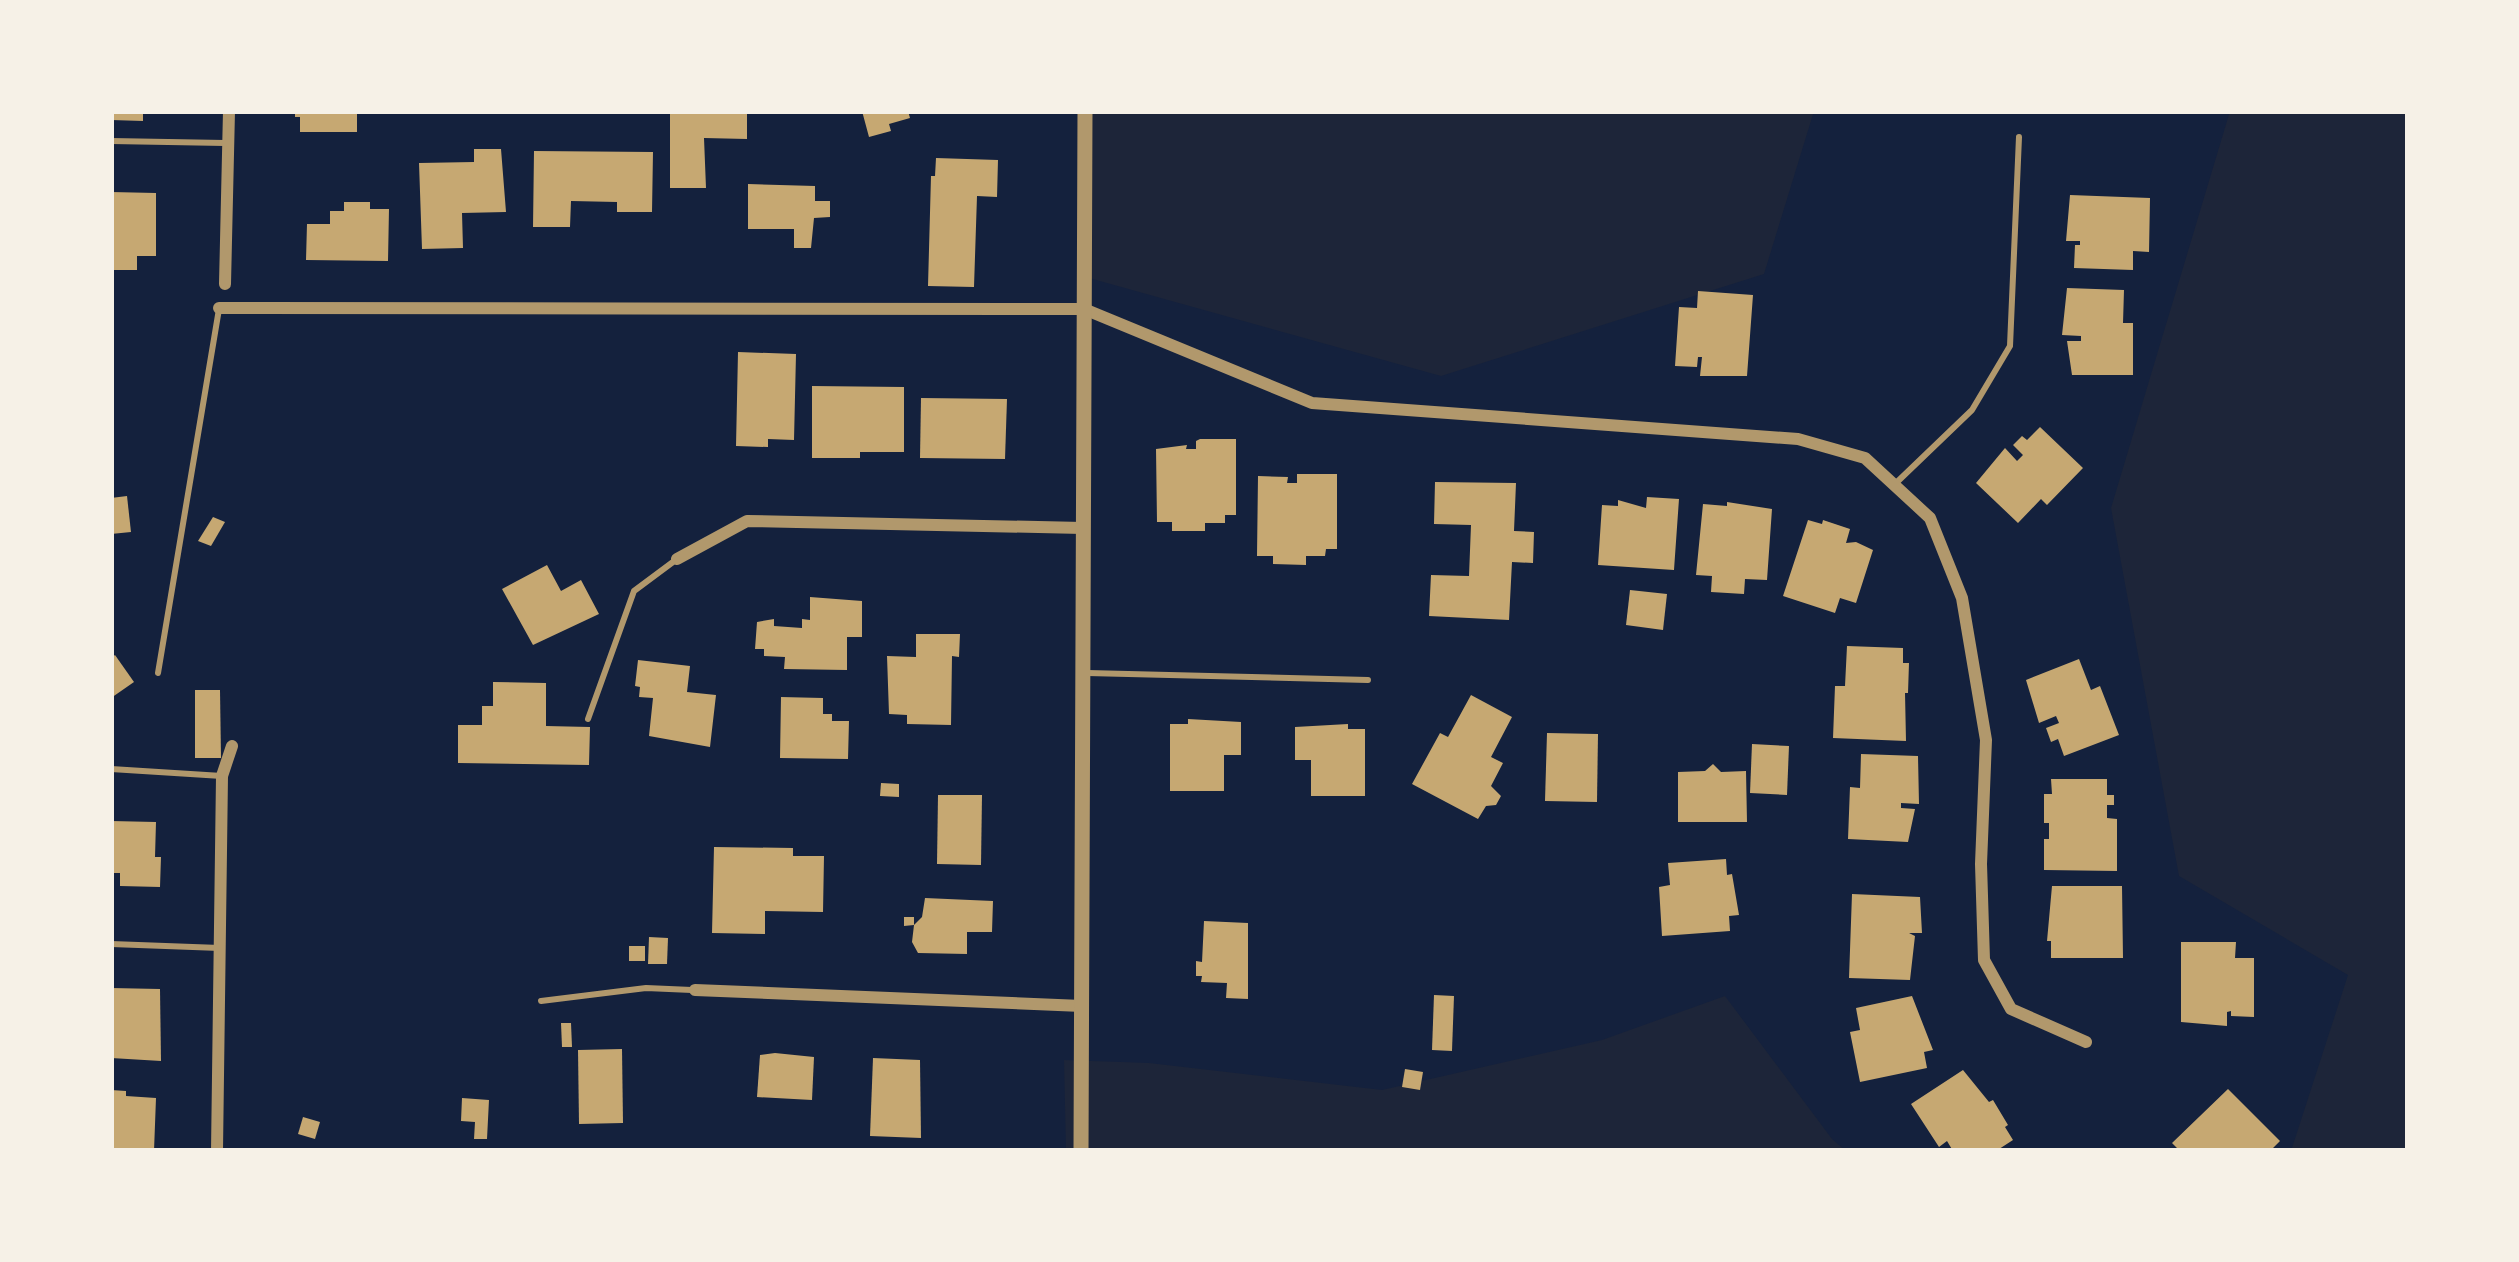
<svg xmlns="http://www.w3.org/2000/svg" width="2519" height="1262" font-family="Cabin,sans-serif">
	<style>
		.green { fill: #1d2539 }
		.building { fill: #c6a872 }
		.lines { fill: none; stroke-linecap: round; stroke-linejoin: round }
		.service { stroke: #b1986c; stroke-width: 6 }
		.minor { stroke: #b1986c; stroke-width: 12 }
		.tertiary { stroke: #b1986c; stroke-width: 15 }
	</style>
	<rect width="100%" height="100%" fill="#14213d"/>
	<!-- green -->
	<g class="green">
		<path d="M1089,111H1814L1764,274L1441,376L1089,278Z"/>
		<path d="M2230,111H2408V1151H2291L2348,975L2179,876L2111,508Z"/>
		<path d="M1725,996L1832,1139L1846,1151H1066L1064,1060L1149,1063L1382,1090L1602,1040Z"/>
	</g>
	<!-- building -->
	<g class="building">
		<path d="M111,111H143V121L111,120Z"/>
		<path d="M295,111H357V132H300V117H295Z"/>
		<path d="M670,111H747V139L704,138L706,188H670Z"/>
		<path d="M862,111H908L910,118L889,124L891,131L869,137Z"/>
		<path d="M474,149H501L506,212L462,213L463,248L422,249L419,163L474,162Z"/>
		<path d="M534,151L653,152L652,212H617V202L571,201L570,227H533Z"/>
		<path d="M936,158L998,160L997,197L977,196L974,287L928,286L931,176H935Z"/>
		<path d="M748,184L815,186V201H830V217L814,218L811,248H794V229H748Z"/>
		<path d="M111,192L156,193V256H137V270H111Z"/>
		<path d="M2070,195L2150,198L2149,252L2133,251V270L2074,268L2075,245H2080V241H2066Z"/>
		<path d="M344,202H370V209H389L388,261L306,260L307,224H330V211H344Z"/>
		<path d="M2067,288L2124,290L2123,323H2133V375H2072L2067,341H2081V336L2062,335Z"/>
		<path d="M1698,291L1753,295L1747,376H1700L1702,357H1698L1697,367L1675,366L1679,307L1697,308Z"/>
		<path d="M738,352L796,354L794,440L768,439V447L736,446Z"/>
		<path d="M812,386L904,387V452H860V458H812Z"/>
		<path d="M921,398L1007,399L1005,459L920,458Z"/>
		<path d="M2040,427L2083,468L2047,505L2041,499L2018,523L1976,483L2005,448L2017,461L2023,455L2013,445L2022,436L2027,440Z"/>
		<path d="M1200,439H1236V515H1225V523H1205V531H1172V522H1157L1156,449L1187,445L1186,449H1196V441Z"/>
		<path d="M1297,474H1337V549H1326L1325,556H1306V565L1273,564V556H1257L1258,476L1288,477L1287,483H1297Z"/>
		<path d="M1435,482L1516,483L1514,531L1534,532L1533,563L1512,562L1509,620L1429,616L1431,575L1469,576L1471,525L1434,524Z"/>
		<path d="M127,496L131,532L111,534V498Z"/>
		<path d="M1647,497L1679,499L1674,570L1598,565L1602,505L1618,506V500L1646,508Z"/>
		<path d="M1727,502L1772,509L1767,580L1745,579L1744,594L1711,592L1712,576L1696,575L1703,504L1727,506Z"/>
		<path d="M213,517L225,522L211,546L198,541Z"/>
		<path d="M1808,520L1822,524L1823,520L1850,529L1846,543L1856,542L1873,550L1856,603L1840,598L1835,613L1783,596Z"/>
		<path d="M547,565L561,591L581,580L599,614L533,645L502,589Z"/>
		<path d="M1630,590L1667,594L1663,630L1626,625Z"/>
		<path d="M810,597L862,601V637H847V670L784,669L785,657L764,656V649H755L757,622L774,619V626L802,628V619L810,620Z"/>
		<path d="M916,634H960L959,657L952,656L951,725L907,724V715L889,714L887,656L916,657Z"/>
		<path d="M1847,646L1903,648V663H1909L1908,693H1905L1906,741L1833,738L1835,686H1845Z"/>
		<path d="M115,655L134,682L111,698V658Z"/>
		<path d="M2079,659L2091,690L2100,686L2119,735L2064,756L2058,739L2051,742L2046,728L2059,723L2056,716L2039,723L2026,680Z"/>
		<path d="M638,660L690,666L687,692L716,695L710,747L649,736L653,698L639,697L640,687L635,686Z"/>
		<path d="M493,682L546,683V726L590,727L589,765L458,763V725H482V706H493Z"/>
		<path d="M195,690H220L221,758H195Z"/>
		<path d="M1471,695L1512,717L1491,757L1503,763L1491,786L1501,796L1496,805L1486,806L1478,819L1412,784L1440,733L1448,737Z"/>
		<path d="M781,697L823,698V714H832V721H849L848,759L780,758Z"/>
		<path d="M1188,719L1241,722V755H1224V791H1170V724H1188Z"/>
		<path d="M1348,724V729H1365V796H1311V760H1295V727Z"/>
		<path d="M1547,733L1598,734L1597,802L1545,801Z"/>
		<path d="M1752,744L1789,746L1787,795L1750,793Z"/>
		<path d="M1861,754L1918,756L1919,804L1901,803V808L1915,809L1908,842L1848,839L1850,787L1860,788Z"/>
		<path d="M1713,764L1721,772L1746,771L1747,822H1678V772L1705,771Z"/>
		<path d="M2051,779H2107V795H2114V805H2107V818L2117,819V871L2044,870V839H2049V823H2044V794H2052Z"/>
		<path d="M881,783L899,784V797L880,796Z"/>
		<path d="M938,795H982L981,865L937,864Z"/>
		<path d="M111,821L156,822L155,857H161L160,887L120,886V873H111Z"/>
		<path d="M714,847L793,848V856H824L823,912L765,911V934L712,933Z"/>
		<path d="M1726,859L1727,875L1732,874L1739,915L1729,916L1730,931L1662,936L1659,887L1670,885L1668,863Z"/>
		<path d="M2052,886H2122L2123,958H2051V941H2047Z"/>
		<path d="M1852,894L1920,897L1922,933H1909L1915,936L1910,980L1849,978Z"/>
		<path d="M925,898L993,901L992,932H967V954L918,953L912,942L914,925L904,926V917H914V925L922,917Z"/>
		<path d="M1204,921L1248,923V999L1226,998L1227,983L1201,982L1202,976H1196V961L1202,962Z"/>
		<path d="M649,937L668,938L667,964H648Z"/>
		<path d="M2181,942H2236L2235,958H2254V1017L2231,1016V1011L2227,1012V1026L2181,1022Z"/>
		<rect x="629" y="946" width="16" height="15"/>
		<path d="M111,988L160,989L161,1061L111,1058Z"/>
		<path d="M1434,995L1454,996L1452,1051L1432,1050Z"/>
		<path d="M1912,996L1933,1050L1924,1052L1927,1068L1860,1082L1850,1032L1860,1030L1856,1008Z"/>
		<path d="M561,1023H571L572,1047H562Z"/>
		<path d="M622,1049L623,1123L579,1124L578,1050Z"/>
		<path d="M775,1053L814,1057L812,1100L757,1097L760,1055Z"/>
		<path d="M873,1058L920,1060L921,1138L870,1136Z"/>
		<path d="M1405,1069L1423,1072L1420,1090L1402,1087Z"/>
		<path d="M1963,1070L1989,1102L1993,1100L2008,1125L2005,1127L2013,1140L1996,1151H1953L1947,1141L1939,1147L1911,1104Z"/>
		<path d="M2228,1089L2280,1141L2270,1151H2174L2177,1148L2172,1143Z"/>
		<path d="M111,1090L126,1091V1096L156,1098L154,1151H111Z"/>
		<path d="M462,1098L489,1100L487,1139H474L475,1122L461,1121Z"/>
		<path d="M303,1117L320,1122L315,1139L298,1134Z"/>
	</g>
	<g class="lines">
		<!-- service -->
		<g class="service">
			<path d="M111,141L225,143"/>
			<path d="M1896,483L1972,410L2010,346L2019,137"/>
			<path d="M158,673L219,309"/>
			<path d="M1087,673L1368,680"/>
			<path d="M588,719L634,591L677,559"/>
			<path d="M111,769L222,776"/>
			<path d="M111,944L220,948"/>
			<path d="M541,1001L646,988L692,990"/>
		</g>
		<!-- minor -->
		<g class="minor">
			<path d="M225,284L229,111"/>
			<path d="M219,308L1084,309L1312,403L1798,439L1865,458L1930,518L1962,598L1986,740L1981,864L1984,960L2011,1009L2086,1042"/>
			<path d="M677,559L747,521L1083,528"/>
			<path d="M695,990L1082,1006"/>
			<path d="M217,1151L222,776L232,746"/>
		</g>
		<!-- tertiary -->
		<path class="tertiary" d="M1081,1151L1085,111"/>
	</g>
	<!-- border -->
	<rect width="2519" height="1262" fill="none" stroke="#f6f1e7" stroke-width="228"/>
</svg>
